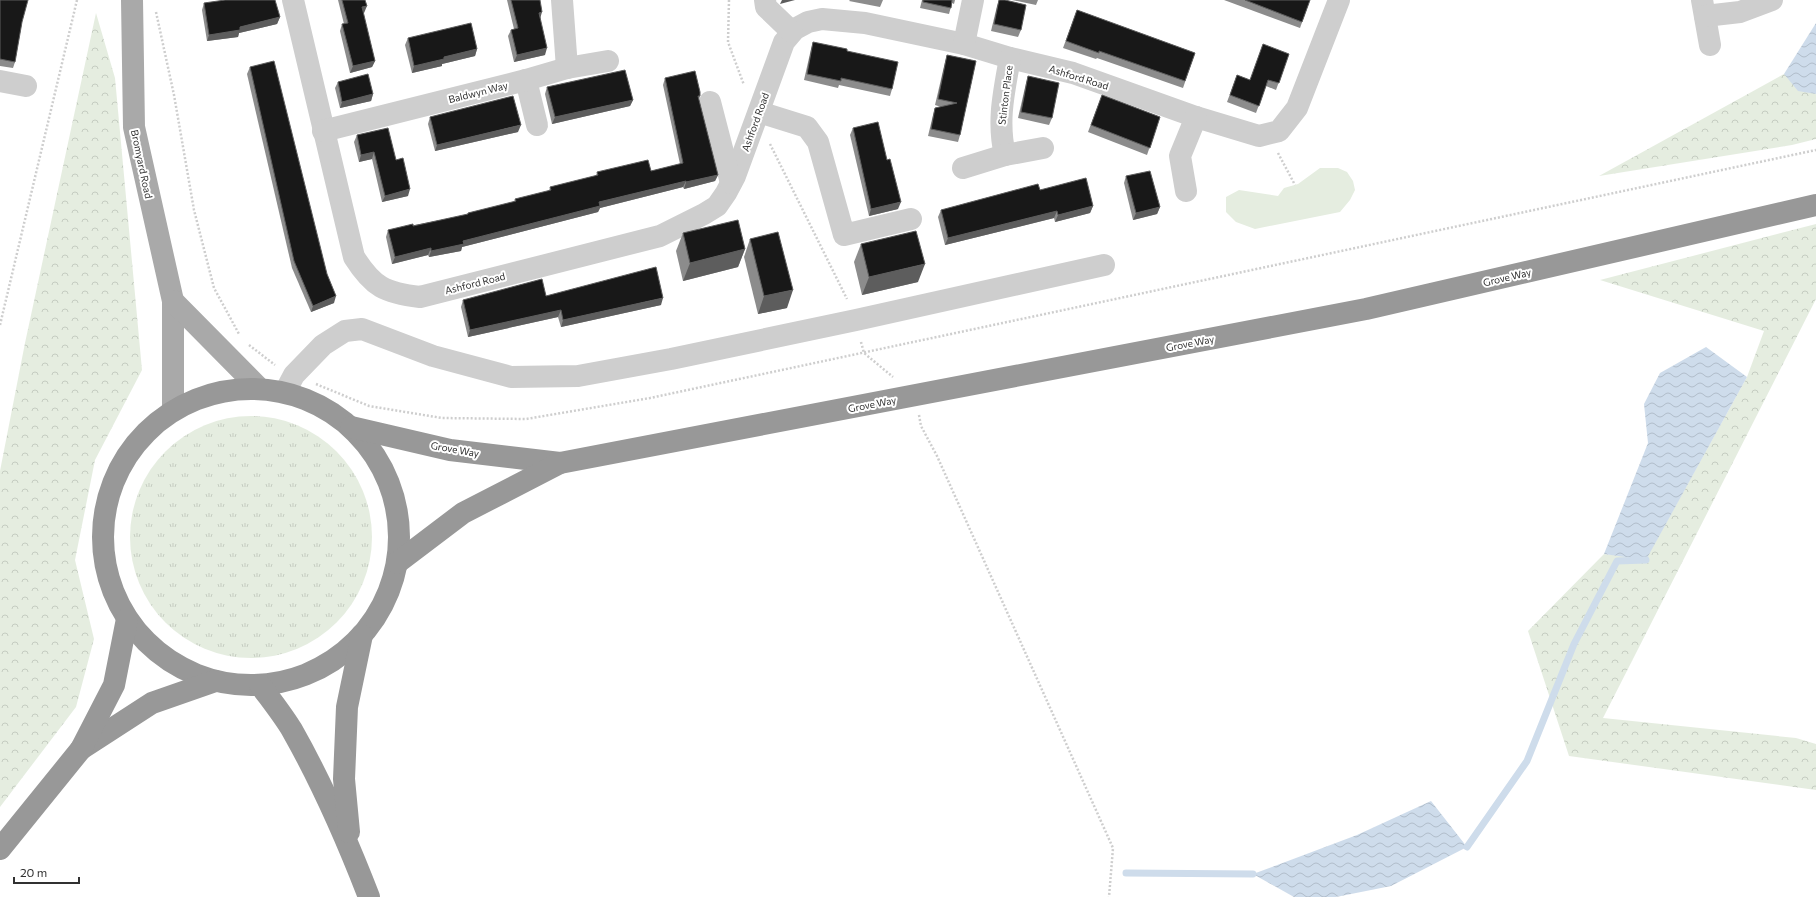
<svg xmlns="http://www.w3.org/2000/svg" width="1816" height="897" font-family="Commissioner,sans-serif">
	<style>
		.grass { fill: url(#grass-tufts) }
		.forest { fill: url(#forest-crowns) }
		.park { fill: #e5ede0 }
		.water { fill: url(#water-waves) }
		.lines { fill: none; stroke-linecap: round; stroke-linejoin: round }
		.stream { stroke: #cedceb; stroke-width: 7 }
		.path { stroke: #cecece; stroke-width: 2.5; stroke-dasharray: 2 2; stroke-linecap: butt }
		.minor { stroke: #cecece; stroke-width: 22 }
		.major { stroke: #a9a9a9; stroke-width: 22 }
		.highway { stroke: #989898; stroke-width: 22 }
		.wall { fill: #8c8c8c }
		.shaded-wall { fill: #5d5d5d }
		.building { fill: #181818; stroke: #5d5d5d }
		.labels { text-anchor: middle; stroke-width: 4; stroke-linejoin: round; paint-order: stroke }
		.street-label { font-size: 10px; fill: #313131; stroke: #fff }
	</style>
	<defs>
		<pattern id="grass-tufts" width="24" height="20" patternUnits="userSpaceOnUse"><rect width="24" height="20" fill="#e5ede0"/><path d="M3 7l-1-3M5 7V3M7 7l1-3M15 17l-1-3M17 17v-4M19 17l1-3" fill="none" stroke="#c5ccc1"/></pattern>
		<pattern id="forest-crowns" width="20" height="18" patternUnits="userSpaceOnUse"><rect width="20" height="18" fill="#e5ede0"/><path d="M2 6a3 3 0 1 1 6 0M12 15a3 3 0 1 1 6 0" fill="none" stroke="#c5ccc1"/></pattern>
		<pattern id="water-waves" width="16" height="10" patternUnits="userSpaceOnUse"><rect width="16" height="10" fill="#cedceb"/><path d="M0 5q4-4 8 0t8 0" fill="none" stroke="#b1bdca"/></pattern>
	</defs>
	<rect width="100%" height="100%" fill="#fff"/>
	<!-- grass -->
	<circle class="grass" cx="251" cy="537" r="121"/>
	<!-- forest -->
	<g class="forest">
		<path d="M96,13L115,78L142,370L95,460L75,560L94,639L76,707L0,807V471L25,343Z"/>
		<path d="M1784,74L1816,81V139L1792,145L1599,176Z"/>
		<path d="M1816,224V299L1603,718L1796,738L1816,744V790L1569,756L1528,631L1604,554L1646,559L1747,377L1764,331L1600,280Z"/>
	</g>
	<!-- park -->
	<path class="park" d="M1320,168H1338L1347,172L1353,181L1355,190L1350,200L1340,212L1255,229L1236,222L1226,212V197L1239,190L1278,196L1284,188L1298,184Z"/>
	<!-- water -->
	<g class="water">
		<path d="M1816,23V94L1798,91L1784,74Z"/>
		<path d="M1706,347L1747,377L1646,560L1604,554L1648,443L1644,404L1660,373Z"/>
		<path d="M1431,801L1467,847L1391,886L1336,897H1294L1253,874L1357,835Z"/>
	</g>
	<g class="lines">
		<!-- stream -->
		<g class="stream">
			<path d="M1467,847L1527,761L1574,644L1617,561L1646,560"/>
			<path d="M1126,873L1253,874"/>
		</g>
		<!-- path -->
		<g class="path">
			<path d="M729,0L728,42L744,85"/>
			<path d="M156,12L174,95L194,210L214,288L239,334"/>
			<path d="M770,144L847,299"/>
			<path d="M1278,153L1295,185"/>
			<path d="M0,325L77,0"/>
			<path d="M861,342L864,353L893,377"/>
			<path d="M249,345L275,365"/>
			<path d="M316,384L369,406L442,418L526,419L650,398L1816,150"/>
			<path d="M919,415L921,426L937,456L1113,848L1109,897"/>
		</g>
		<!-- minor -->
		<g class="minor">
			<path d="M293,0L354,257C373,287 385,293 420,297L660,236L704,214L717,206L726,193L735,176L784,42L795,29L808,22L822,19L865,23L964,44L1010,58L1073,73L1196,117L1259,136L1279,131L1297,108L1339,0"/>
			<path d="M562,0L567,68"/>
			<path d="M765,0L766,7L792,32"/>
			<path d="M1702,0L1710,45"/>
			<path d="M1705,16L1740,12L1772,0"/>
			<path d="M964,44L973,0"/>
			<path d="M526,80L537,125"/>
			<path d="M0,81L26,86"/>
			<path d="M710,102L731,183"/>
			<path d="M759,112L807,127L818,142L844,235L911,219"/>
			<path d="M323,131L526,80L567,68L608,61"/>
			<path d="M1005,155C997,121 1004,92 1010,58"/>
			<path d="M963,168L1005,155L1043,148"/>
			<path d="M1186,191L1180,156L1196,117"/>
			<path d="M285,392L294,375L323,345L345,331L362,329L433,356L511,377L578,376L671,359L856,320L1104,265"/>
		</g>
		<!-- major -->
		<g class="major">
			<path d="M132,0L134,127L173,301V410"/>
			<path d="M173,301L259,388"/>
		</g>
		<!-- highway -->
		<g class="highway">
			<circle cx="251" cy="537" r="148"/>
			<path d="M351,427L450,450L560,463"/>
			<path d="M397,563L463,513L560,463L1366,309L1816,205"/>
			<path d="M260,685C271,700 283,715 292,730C322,783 347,840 369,897"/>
			<path d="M81,749L152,703L215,681"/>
			<path d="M349,832L344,779L347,707L362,635"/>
			<path d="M0,849L81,749L114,685L127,619"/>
		</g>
	</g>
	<!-- wall -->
	<g class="wall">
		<path d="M0,0L22,22L15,62L13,68L0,66Z"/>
		<path d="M338,0H365L364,13H363L375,61L372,67L350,73L340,31L342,24H344Z"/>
		<path d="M507,0H540V18L545,55L514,62L508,36L511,30L514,29Z"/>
		<path d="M850,0H883L880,7L849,1Z"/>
		<path d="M922,0H955L954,4L952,3L949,14L920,8Z"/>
		<path d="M999,0L1021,30L1018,37L991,31L997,6Z"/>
		<path d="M1012,0H1038L1036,5Z"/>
		<path d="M1224,0H1310L1300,28Z"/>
		<path d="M204,3L280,17L277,24L239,33L238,37L207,41L202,10Z"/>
		<path d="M1077,10L1195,53L1183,88L1097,58L1096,59L1063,48Z"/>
		<path d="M408,38L477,49L475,56L442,64V66L412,73L405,45Z"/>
		<path d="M813,42L847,51L892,89L890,96L839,85L838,88L804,80L811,49Z"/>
		<path d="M1289,54L1276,90L1266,86L1256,113L1227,102L1237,75L1250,80Z"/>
		<path d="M947,55L976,61L960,135L958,142L928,136L933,115L935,108L941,107L935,105L945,62Z"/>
		<path d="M250,67L334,303L311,312L292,268L247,74Z"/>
		<path d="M1028,76L1052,118L1049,125L1018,118L1026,83Z"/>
		<path d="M665,78L700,96L699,100L718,175L715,181L684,189L683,187L600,208L598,212L462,247L461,251L429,257L428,255L392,264L386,237L388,230L467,215L468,213L514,202L515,199L549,191L550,187L596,176L597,172L651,171L680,164L663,85Z"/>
		<path d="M338,82L373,94L371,101L340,108L335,88Z"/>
		<path d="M547,87L633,100L630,106L552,124L545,94Z"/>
		<path d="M1102,95L1160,117L1147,155L1088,132Z"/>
		<path d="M430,117L518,132L435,151L428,124Z"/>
		<path d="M853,128L898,209L869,216L850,135Z"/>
		<path d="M357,135L396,160L408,196L382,202L372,159L359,162L354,142Z"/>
		<path d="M1126,176L1160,207L1157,214L1133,220L1124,183Z"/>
		<path d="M1040,190L1093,206L1090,213L1055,222L1054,218L945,245L938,217L941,210Z"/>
		<path d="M683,233L745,249L738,267L683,281L676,251Z"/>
		<path d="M750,239L787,308L758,314L744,257Z"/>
		<path d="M861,244L918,282L862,295L854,262Z"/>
		<path d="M546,296L661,305L561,327L558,317L468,337L461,307L463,300Z"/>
	</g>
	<!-- shaded-wall -->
	<g class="shaded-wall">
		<path d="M782,0H795L780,4Z"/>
		<path d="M367,6L364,13L360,14L362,7Z"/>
		<path d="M542,12L540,19L539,13Z"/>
		<path d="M280,17L277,24L239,33L238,37L207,41L209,35Z"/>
		<path d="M547,48L545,55L514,62L517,55Z"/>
		<path d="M477,49L475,56L442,64V66L412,73L414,66L444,57Z"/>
		<path d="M375,61L372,67L350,73L353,66Z"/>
		<path d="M373,94L371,101L340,108L342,102Z"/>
		<path d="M633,100L630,106L552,124L555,117Z"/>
		<path d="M521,125L518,132L435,151L437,145Z"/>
		<path d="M374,152L372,159L359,162L361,155Z"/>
		<path d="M718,175L715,181L684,189L686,182Z"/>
		<path d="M686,181L683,187L600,208L598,212L462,247L461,251L429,257L431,251L463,241L599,202Z"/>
		<path d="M410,189L408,196L382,202L385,196Z"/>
		<path d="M901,202L898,209L869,216L871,209Z"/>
		<path d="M1093,206L1090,213L1055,222L1058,215Z"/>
		<path d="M1160,207L1157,214L1133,220L1136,213Z"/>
		<path d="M1057,211L1054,218L945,245L948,238Z"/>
		<path d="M431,248L428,255L392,264L395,257Z"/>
		<path d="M745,249L738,267L683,281L690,263Z"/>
		<path d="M925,264L918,282L862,295L869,277Z"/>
		<path d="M793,290L787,308L758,314L764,296Z"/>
		<path d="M336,296L334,303L311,312L313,306Z"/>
		<path d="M663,298L661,305L561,327L563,320Z"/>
		<path d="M561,310L558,317L468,337L470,330Z"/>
	</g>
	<!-- building -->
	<g class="building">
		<path d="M0,0H28L22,22L15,62L0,59Z"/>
		<path d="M225,0H275L280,17L240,27V30L209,35L204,3Z"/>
		<path d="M342,0H365L367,6L362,7L375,61L353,66L342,24L348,23Z"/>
		<path d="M511,0H540L542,12L539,13L547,48L517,55L511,30L518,28Z"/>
		<path d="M923,0H952L951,8L923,2Z"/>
		<path d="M999,0H1005L1026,5L1021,30L994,24Z"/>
		<path d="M1245,0H1310L1302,22Z"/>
		<path d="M1077,10L1195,53L1185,81L1099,51V53L1066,41Z"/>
		<path d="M471,23L477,49L444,57V59L414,66L408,38Z"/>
		<path d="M813,42L847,49V51L898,62L892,89L841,78V81L807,74Z"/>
		<path d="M1263,44L1289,54L1279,83L1268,80L1259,106L1230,95L1237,75L1250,80Z"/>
		<path d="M947,55L976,61L960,135L931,129L935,108L957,103L938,99Z"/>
		<path d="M274,61L327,274L336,296L313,306L294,261L250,67Z"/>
		<path d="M625,70L633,100L555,117L547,87Z"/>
		<path d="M695,71L700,92V96H698L718,175L686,182V181L599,202L600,206L463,241L464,244L431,251V248L395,257L388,230L413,224V226L468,214V213L516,201L515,199L551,190L550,187L598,175L597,172L648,160L651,171L683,163L665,78Z"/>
		<path d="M368,74L373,94L342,102L338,82Z"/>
		<path d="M1028,76L1059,83L1052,118L1021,112Z"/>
		<path d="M1102,95L1160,117L1150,148L1091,125Z"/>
		<path d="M513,96L521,125L437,145L430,117Z"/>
		<path d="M878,122L887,160L890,159L901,202L871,209L853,128Z"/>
		<path d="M388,128L396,160L403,158L410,189L385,196L374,152L361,155L357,135Z"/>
		<path d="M1150,171L1160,207L1136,213L1126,176Z"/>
		<path d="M1086,178L1093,206L1058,215L1057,211L948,238L941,210L1038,184L1040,190Z"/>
		<path d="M738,220L745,249L690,263L683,233Z"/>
		<path d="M916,231L925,264L869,277L861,244Z"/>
		<path d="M778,232L793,290L764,296L750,239Z"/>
		<path d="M656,267L663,298L563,320L561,310L470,330L463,300L542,279L546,296Z"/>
	</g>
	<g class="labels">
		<!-- street labels -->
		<g class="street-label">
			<text transform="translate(1079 77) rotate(17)" y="4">Ashford Road</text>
			<text transform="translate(478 92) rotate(-14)" y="4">Baldwyn Way</text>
			<text transform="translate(1005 95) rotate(-83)" y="4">Stinton Place</text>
			<text transform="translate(755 122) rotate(-70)" y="4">Ashford Road</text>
			<text transform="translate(142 164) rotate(78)" y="4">Bromyard Road</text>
			<text transform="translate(1507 277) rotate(-13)" y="4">Grove Way</text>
			<text transform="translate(475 283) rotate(-14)" y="4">Ashford Road</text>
			<text transform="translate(1190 343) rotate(-11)" y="4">Grove Way</text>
			<text transform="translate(872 404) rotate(-11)" y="4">Grove Way</text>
			<text transform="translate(455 449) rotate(10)" y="4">Grove Way</text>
		</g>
	</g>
	<!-- scale -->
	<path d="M14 877v6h65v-6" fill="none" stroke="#313131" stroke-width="2"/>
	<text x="20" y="877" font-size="12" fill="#313131" stroke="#ffffff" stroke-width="3" paint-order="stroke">20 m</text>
</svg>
